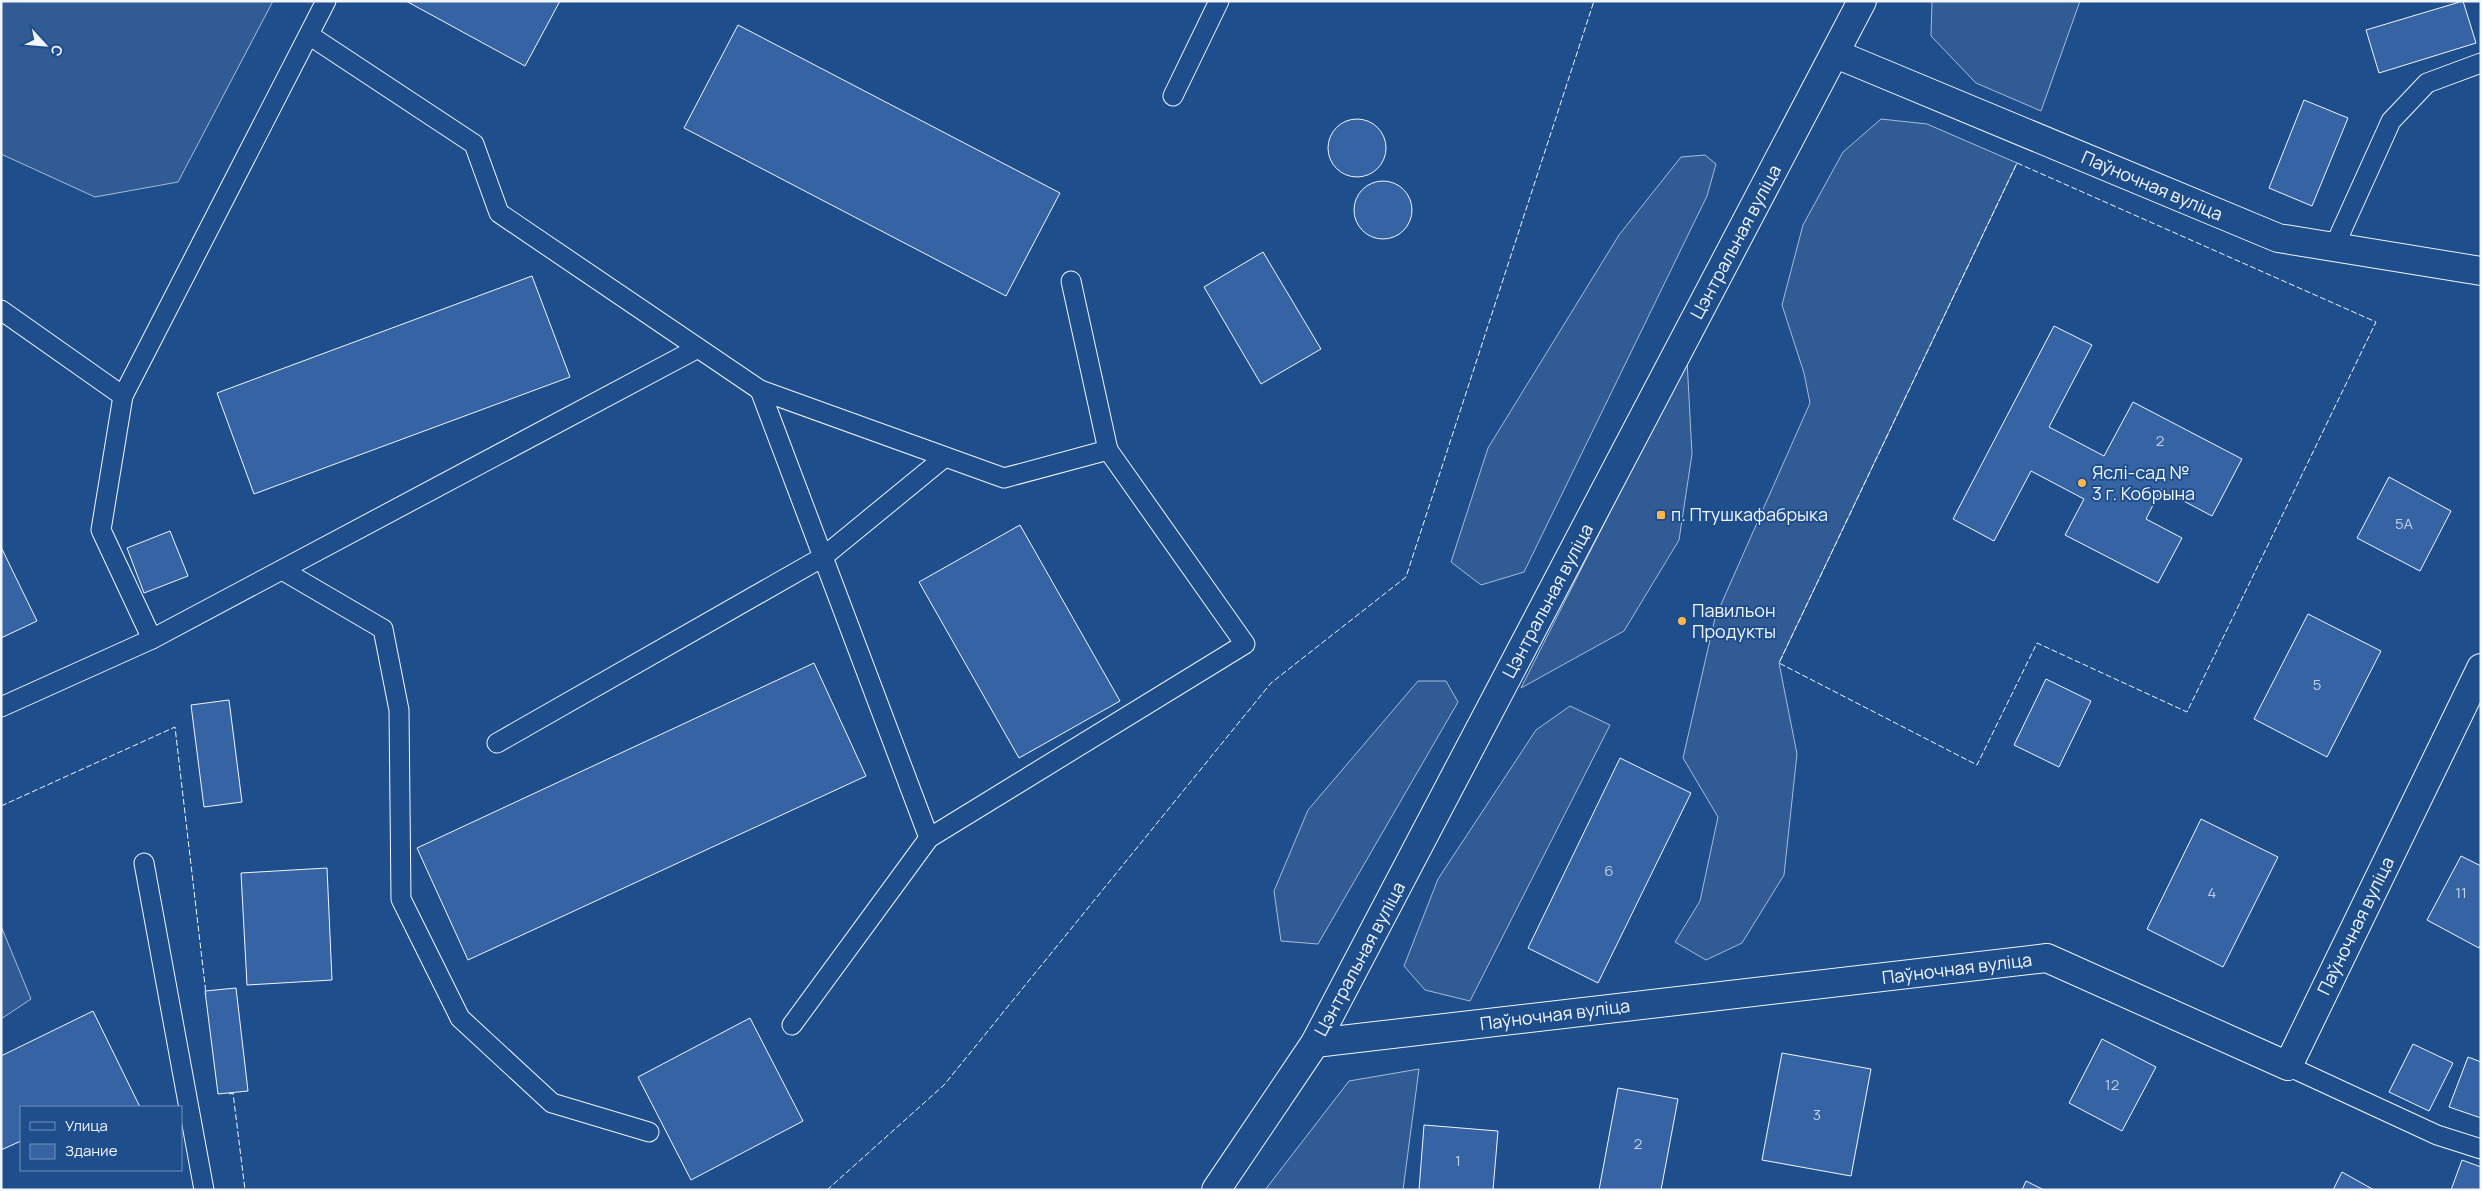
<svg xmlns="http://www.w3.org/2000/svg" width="2482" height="1191" font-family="Manrope,sans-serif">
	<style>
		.built { fill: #305b95; stroke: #a8bbd7 }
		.building { fill: #3563a3; stroke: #f2f6ff }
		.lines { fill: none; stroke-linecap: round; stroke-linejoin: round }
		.lane-casing { stroke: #f2f6ff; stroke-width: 21 }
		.street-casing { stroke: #f2f6ff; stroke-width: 30 }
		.primary-casing { stroke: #f2f6ff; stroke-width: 30 }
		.lane { stroke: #1f4e8c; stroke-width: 19 }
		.street { stroke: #1f4e8c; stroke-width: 28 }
		.primary { stroke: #1f4e8c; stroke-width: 28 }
		.fence { stroke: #f2f6ff; stroke-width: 1; stroke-dasharray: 6 2.5; stroke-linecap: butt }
		.poi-dot { fill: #ffb74d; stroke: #1f4e8c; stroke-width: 2 }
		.labels { text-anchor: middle; stroke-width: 4; stroke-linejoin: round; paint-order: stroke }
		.number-label { font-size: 15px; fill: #c3d1e8 }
		.street-label { font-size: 18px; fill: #f2f6ff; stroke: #1f4e8c }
		.poi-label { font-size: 18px; fill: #f2f6ff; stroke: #1f4e8c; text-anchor: start }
	</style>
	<rect width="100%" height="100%" fill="#1f4e8c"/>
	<!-- built -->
	<g class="built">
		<path d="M1,1H273L178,182L95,197L1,154Z"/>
		<path d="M1932,1H2080L2041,111L1976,83L1931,36Z"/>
		<path d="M1881,119L1927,124L2017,163L1779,663L1797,754L1784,875L1742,943L1706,960L1675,942L1700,901L1718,817L1683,758L1715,618L1810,403L1804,373L1782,305L1803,225L1843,152Z"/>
		<path d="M1705,155L1716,164L1707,196L1524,572L1481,585L1451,562L1488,448L1619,235L1681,157Z"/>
		<path d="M1687,360L1692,454L1679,540L1624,631L1521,688Z"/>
		<path d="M1418,681H1446L1458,702L1318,944L1281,941L1274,891L1308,810Z"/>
		<path d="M1570,706L1610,725L1470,1001L1425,990L1404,966L1438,879L1536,730Z"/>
		<path d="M1,926L31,999L1,1019Z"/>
		<path d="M1419,1069L1403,1190H1265L1349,1081Z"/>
	</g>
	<!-- building -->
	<g class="building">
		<path d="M406,1H560L525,66Z"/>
		<path d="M2463,1L2476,43L2379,73L2366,30Z"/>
		<path d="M738,25L1060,193L1006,296L684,128Z"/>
		<path d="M2304,100L2348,118L2312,206L2269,188Z"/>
		<circle cx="1357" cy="148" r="29"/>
		<circle cx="1383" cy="210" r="29"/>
		<path d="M1263,252L1321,349L1261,384L1204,287Z"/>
		<path d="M532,276L570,377L254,494L217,393Z"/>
		<path d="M2054,326L2092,345L2049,427L2104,456L2133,402L2242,459L2212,516L2161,489L2146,519L2182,538L2158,583L2065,535L2084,499L2031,471L1994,541L1953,519Z"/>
		<path d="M2389,477L2451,511L2420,571L2357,538Z"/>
		<path d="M1020,525L1120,701L1019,758L919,582Z"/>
		<path d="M170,531L188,576L144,593L127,548Z"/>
		<path d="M1,547L37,621L1,638Z"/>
		<path d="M2308,614L2381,651L2327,757L2254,719Z"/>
		<path d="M814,663L866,776L468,960L417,848Z"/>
		<path d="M2046,679L2091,701L2059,767L2014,745Z"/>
		<path d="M229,700L242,802L204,807L191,705Z"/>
		<path d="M1620,758L1691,793L1598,983L1528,948Z"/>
		<path d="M2201,819L2278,857L2223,967L2147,929Z"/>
		<path d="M2461,856L2481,866V944L2479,948L2427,920Z"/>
		<path d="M327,868L332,980L247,985L241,873Z"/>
		<path d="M236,988L248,1091L218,1094L205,991Z"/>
		<path d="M93,1011L140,1107H21V1141L1,1150V1056Z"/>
		<path d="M750,1018L803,1121L691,1180L638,1077Z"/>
		<path d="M2102,1039L2156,1067L2122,1131L2069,1103Z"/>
		<path d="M2413,1044L2453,1063L2429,1111L2389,1092Z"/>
		<path d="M1782,1053L1871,1069L1851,1176L1762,1160Z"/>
		<path d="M2468,1057L2481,1062V1118L2449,1107Z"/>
		<path d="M1618,1088L1678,1099L1661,1190H1599Z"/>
		<path d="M1424,1125L1498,1131L1493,1190H1419Z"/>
		<path d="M2462,1160L2481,1167V1190H2451Z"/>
		<path d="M2342,1172L2374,1190H2333Z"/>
		<path d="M2026,1181L2044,1190H2022Z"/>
	</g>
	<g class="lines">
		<!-- lane casing -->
		<g class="lane-casing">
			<g id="lane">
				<path d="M326,1L123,396L101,530L152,639L698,348"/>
				<path d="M309,35L474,144L499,213L760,390L1004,478L1108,450L1245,644L929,838L792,1025"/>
				<path d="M1173,96L1219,1"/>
				<path d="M2334,247L2391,121L2427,83L2481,63"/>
				<path d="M1071,281L1108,450"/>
				<path d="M1,310L123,396"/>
				<path d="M760,390L929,838"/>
				<path d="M282,570L383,629L399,710L401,899L460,1018L552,1103L649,1132"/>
				<path d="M1,707L152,639"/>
				<path d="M497,743L823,557L945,457"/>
				<path d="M144,863L204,1190"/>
				<path d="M2288,1066L2437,1135L2481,1149"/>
			</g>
		</g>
		<!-- street casing -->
		<g class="street-casing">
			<g id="street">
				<path d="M1836,54L2278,238L2481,271"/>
				<path d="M1315,1043L2047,958L2288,1066L2481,668"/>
			</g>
		</g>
		<!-- primary casing -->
		<g class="primary-casing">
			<path id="primary" d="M1216,1190L1315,1043L1862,1"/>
		</g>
		<!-- lane -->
		<use href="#lane" class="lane"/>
		<!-- street -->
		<use href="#street" class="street"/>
		<!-- primary -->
		<use href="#primary" class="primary"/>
		<!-- fence -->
		<g class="fence">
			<path d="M2017,163L2376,322L2187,712L2037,643L1977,765L1779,663Z"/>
			<path d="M1,806L175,727L206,994"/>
			<path d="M229,1094L233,1093L245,1190"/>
			<path d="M827,1190L944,1085L1271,683L1406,577L1594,1"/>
		</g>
	</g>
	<!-- markers -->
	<g class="poi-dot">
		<circle cx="2082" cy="483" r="5"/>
		<rect x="1656" y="510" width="10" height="10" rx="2.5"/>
		<circle cx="1682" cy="621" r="5"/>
	</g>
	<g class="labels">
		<!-- number labels -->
		<g class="number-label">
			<text x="2160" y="446">2</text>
			<text x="2404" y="529">5А</text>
			<text x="2317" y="690">5</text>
			<text x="1609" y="876">6</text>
			<text x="2212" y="898">4</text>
			<text x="2461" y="898">11</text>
			<text x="2112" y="1090">12</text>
			<text x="1817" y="1120">3</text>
			<text x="1638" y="1149">2</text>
			<text x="1458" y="1166">1</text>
		</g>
		<!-- street labels -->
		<g class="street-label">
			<text transform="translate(2152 186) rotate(23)" y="6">Паўночная вуліца</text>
			<text transform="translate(1736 242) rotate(-62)" y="6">Цэнтральная вуліца</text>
			<text transform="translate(1548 601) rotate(-62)" y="6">Цэнтральная вуліца</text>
			<text transform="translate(2356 926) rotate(-64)" y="6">Паўночная вуліца</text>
			<text transform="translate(1360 959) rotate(-62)" y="6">Цэнтральная вуліца</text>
			<text transform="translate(1957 969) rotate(-7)" y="6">Паўночная вуліца</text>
			<text transform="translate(1555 1015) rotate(-7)" y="6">Паўночная вуліца</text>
		</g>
		<!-- poi labels -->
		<g class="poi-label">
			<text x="2092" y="479">Яслі-сад №<tspan x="2092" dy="21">3 г. Кобрына</tspan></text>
			<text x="1671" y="521">п. Птушкафабрыка</text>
			<text x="1692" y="617">Павильон<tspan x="1692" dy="21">Продукты</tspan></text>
		</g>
	</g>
	<!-- border -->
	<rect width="2482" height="1191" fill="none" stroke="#f2f6ff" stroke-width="5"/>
	<!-- legend -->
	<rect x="20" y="1106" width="162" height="65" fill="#1f4e8c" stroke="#7391ba"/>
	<rect x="30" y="1122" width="25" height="8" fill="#1f4e8c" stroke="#7391ba"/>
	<text x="65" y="1131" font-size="15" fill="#f2f6ff">Улица</text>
	<rect x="30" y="1144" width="25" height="15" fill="#3563a3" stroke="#7391ba"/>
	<text x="65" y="1156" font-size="15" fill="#f2f6ff">Здание</text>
	<!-- north arrow -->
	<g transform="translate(45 45) rotate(116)" stroke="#1f4e8c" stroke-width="4" paint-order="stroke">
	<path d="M0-4L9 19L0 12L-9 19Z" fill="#f2f6ff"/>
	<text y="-8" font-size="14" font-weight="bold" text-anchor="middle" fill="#f2f6ff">С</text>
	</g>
</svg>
